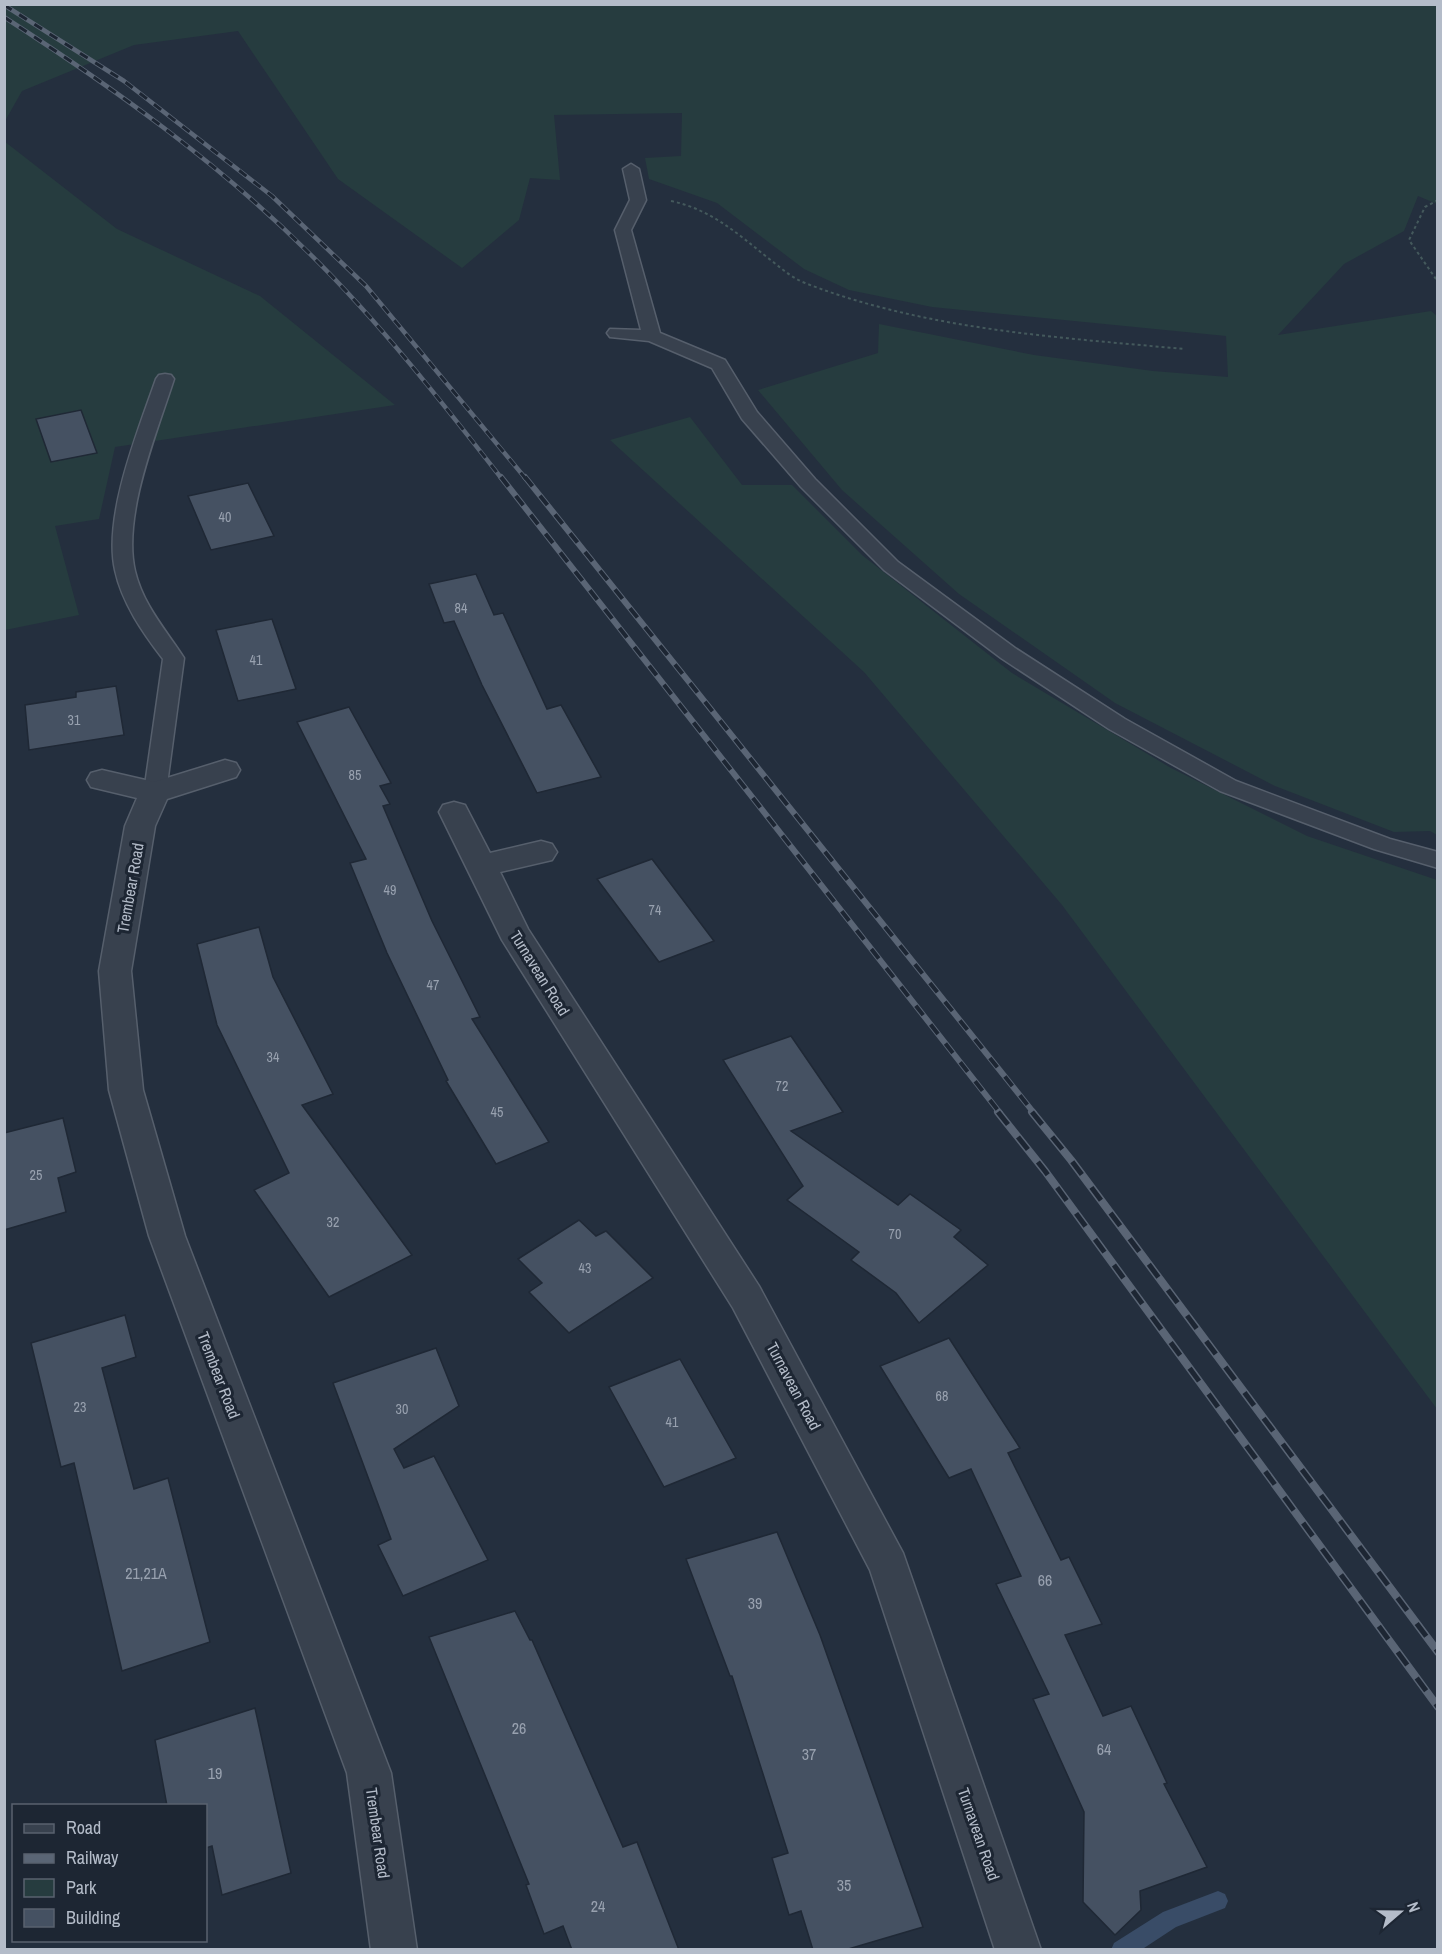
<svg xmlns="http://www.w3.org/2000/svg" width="1442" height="1954" font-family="'Archivo Narrow',sans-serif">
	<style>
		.green { fill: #263c3f }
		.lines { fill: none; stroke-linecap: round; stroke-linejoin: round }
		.stream { fill: #394c67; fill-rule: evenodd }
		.building { fill: #455162; stroke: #1f2835; stroke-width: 1.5 }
		.lane-casing { stroke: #565f6c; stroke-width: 3 }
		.street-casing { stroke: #565f6c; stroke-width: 3 }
		.path { stroke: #44595c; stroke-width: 2; stroke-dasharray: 3 3; stroke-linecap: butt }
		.lane { fill: #38414e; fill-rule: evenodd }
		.street { fill: #38414e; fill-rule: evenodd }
		.rail-far2-casing { stroke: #5a6575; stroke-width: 4.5 }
		.rail-far1-casing { stroke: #5a6575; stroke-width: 6 }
		.rail-casing { stroke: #5a6575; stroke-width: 8 }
		.rail-far2 { stroke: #1d2633; stroke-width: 3; stroke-dasharray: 9; stroke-linecap: butt }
		.rail-far1 { stroke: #1d2633; stroke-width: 4; stroke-dasharray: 12; stroke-linecap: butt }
		.rail { stroke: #1d2633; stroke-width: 5; stroke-dasharray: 16; stroke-linecap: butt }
		.labels { text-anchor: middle; stroke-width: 6; stroke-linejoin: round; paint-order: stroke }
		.number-label { font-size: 14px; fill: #98a1af }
		.street-label { font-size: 16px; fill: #b4bcc9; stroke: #1d2633 }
		.near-number-label { font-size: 16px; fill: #98a1af }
	</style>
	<rect width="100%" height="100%" fill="#242f3e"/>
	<!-- green -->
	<g class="green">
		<path d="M5,4L1437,5V204L1418,196L1404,231L1344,264L1278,335L1431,311L1437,316V835L1430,831L1394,832L1275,786L1115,703L959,594L842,490L758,390L878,353L879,324L1034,355L1153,371L1228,377L1226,336L932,307L849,290L804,269L717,203L649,179L645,158L681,156L682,113L554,115L560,180L530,178L519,220L462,268L338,179L238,31L134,45L22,91L5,121Z"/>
		<path d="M4,141L117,229L260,296L395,405L115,447L99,519L55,526L79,615L5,630Z"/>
		<path d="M690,417L742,485H792L862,555L1012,673L1171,768L1307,836L1437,880V1409L1062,905L864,672L610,440Z"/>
	</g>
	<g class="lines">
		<!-- stream -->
		<path class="stream" d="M1218,1891L1225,1894L1228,1901L1225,1908L1176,1927L1141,1950H1111L1114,1943L1163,1912Z"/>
	</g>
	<!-- building -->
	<g class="building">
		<path d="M81,410L97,453L51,462L36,419Z"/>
		<path d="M248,483L274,536L211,550L188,496Z"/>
		<path d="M476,574L494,615L503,613L547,709L561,705L601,777L537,793L482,685L454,621L444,623L429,584Z"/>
		<path d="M272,619L296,689L238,701L216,630Z"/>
		<path d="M116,686L124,735L29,750L25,705L76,697V692Z"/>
		<path d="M349,707L391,783L380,786L390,804L383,806L432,921L480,1017L472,1019L549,1142L496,1164L446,1081L448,1080L387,953L350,863L366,859L297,722Z"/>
		<path d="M652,859L714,941L659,962L597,879Z"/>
		<path d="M259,927L273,977L333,1094L302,1105L412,1255L329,1297L254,1190L289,1173L217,1025L197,944Z"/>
		<path d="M791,1036L843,1112L791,1131L898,1205L910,1194L961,1230L954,1237L988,1265L919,1323L896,1293L851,1260L859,1252L787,1200L803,1186L723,1060Z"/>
		<path d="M63,1118L76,1172L58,1178L66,1212L4,1230V1133Z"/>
		<path d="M579,1220L596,1236L606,1231L653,1278L569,1333L529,1292L542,1283L518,1259Z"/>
		<path d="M125,1315L136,1357L102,1368L134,1489L168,1478L210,1642L122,1671L74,1463L61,1467L31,1343Z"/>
		<path d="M949,1338L1020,1448L1008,1453L1061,1560L1069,1557L1102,1624L1065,1635L1103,1716L1131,1706L1167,1783L1164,1784L1207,1867L1140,1891L1141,1910L1115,1935L1083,1902L1084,1812L1033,1699L1049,1694L996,1584L1021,1576L971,1469L949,1478L880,1366Z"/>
		<path d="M436,1348L459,1406L394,1449L404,1468L434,1456L488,1560L403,1596L378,1545L391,1539L333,1383Z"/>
		<path d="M680,1359L736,1458L664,1487L609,1387Z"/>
		<path d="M777,1532L820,1635L923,1927L845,1950H813L801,1911L789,1915L772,1858L788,1853L732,1676H730L686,1559Z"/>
		<path d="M515,1611L530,1640H532L623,1847L637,1842L679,1950H572L563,1926L544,1934L526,1885L529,1884L429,1637Z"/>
		<path d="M255,1708L291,1873L222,1895L212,1846L206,1848V1806H167L155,1740Z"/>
	</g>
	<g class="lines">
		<!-- lane casing -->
		<g class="lane-casing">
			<g id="lane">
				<path d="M631,164L639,169L646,200L631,230L660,333L725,360L757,412L815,479L898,562L1015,648L1125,719L1236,781L1390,839L1438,852V868L1374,849L1220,791L1109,729L1001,658L884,570L801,487L742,419L712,368L649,341L610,337L607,333L610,329L641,330L615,230L630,200L623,169Z"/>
				<path d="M165,374L171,375L174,379C157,432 122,516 135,571C143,605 166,630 184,658L166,792L163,797L155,799L147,797L144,792L163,659C143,633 122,603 115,570C103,516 138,431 156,379L159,375Z"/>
			</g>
		</g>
		<!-- street casing -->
		<g class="street-casing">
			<g id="street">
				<path d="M225,760L236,763L240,770L236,777L167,799L155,826L131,971L143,1090L185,1236L391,1773L417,1950H371L347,1773L149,1236L109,1090L99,971L125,826L137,798L91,787L87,780L91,773L102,770L154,782Z"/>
				<path d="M454,802L465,805L490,853L541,841L552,844L557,852L552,860L500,872L528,929L759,1286L903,1553L1041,1950H995L870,1570L733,1308L502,940L439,812L443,805Z"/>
			</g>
		</g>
		<!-- path -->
		<g class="path">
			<path d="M1438,200L1425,207L1409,240L1438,282"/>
			<path d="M671,201C710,209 737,233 768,258C780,267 790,277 805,283C926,330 1056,337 1184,349"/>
		</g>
		<!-- lane -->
		<use href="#lane" class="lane"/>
		<!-- street -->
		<use href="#street" class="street"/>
		<!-- rail-far2 casing -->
		<g class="rail-far2-casing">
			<g id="rail-far2">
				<path d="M4,5L124,81L272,196L366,286L526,479"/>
				<path d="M4,17C112,87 218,162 310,254C380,323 441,401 502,479"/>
			</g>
		</g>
		<!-- rail-far1 casing -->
		<g class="rail-far1-casing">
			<g id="rail-far1">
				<path d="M501,477L1000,1113"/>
				<path d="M525,477L1034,1113"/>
			</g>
		</g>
		<!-- rail casing -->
		<g class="rail-casing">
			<g id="rail">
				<path d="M998,1112L1045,1171L1438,1707"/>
				<path d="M1032,1112L1071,1160L1438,1652"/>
			</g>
		</g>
		<!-- rail-far2 -->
		<use href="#rail-far2" class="rail-far2"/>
		<!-- rail-far1 -->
		<use href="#rail-far1" class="rail-far1"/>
		<!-- rail -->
		<use href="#rail" class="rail"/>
	</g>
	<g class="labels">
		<!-- number labels -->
		<g class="number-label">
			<text x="225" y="522">40</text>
			<text x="461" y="613">84</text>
			<text x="256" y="665">41</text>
			<text x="74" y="725">31</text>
			<text x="355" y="780">85</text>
			<text x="390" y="895">49</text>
			<text x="655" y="915">74</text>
			<text x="433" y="990">47</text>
			<text x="273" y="1062">34</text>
			<text x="782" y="1091">72</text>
			<text x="497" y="1117">45</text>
			<text x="36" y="1180">25</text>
			<text x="333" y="1227">32</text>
			<text x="895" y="1239">70</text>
			<text x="585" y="1273">43</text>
			<text x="942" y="1401">68</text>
			<text x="80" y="1412">23</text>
			<text x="402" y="1414">30</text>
			<text x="672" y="1427">41</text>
		</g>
		<!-- street labels -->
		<g class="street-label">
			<text transform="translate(130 888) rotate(-80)" y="6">Trembear Road</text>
			<text transform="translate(540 973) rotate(58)" y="6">Turnavean Road</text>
			<text transform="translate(219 1375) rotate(69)" y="6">Trembear Road</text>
			<text transform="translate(794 1386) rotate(62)" y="6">Turnavean Road</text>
			<text transform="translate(378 1833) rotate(82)" y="6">Trembear Road</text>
			<text transform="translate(979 1834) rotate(71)" y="6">Turnavean Road</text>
		</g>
		<!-- near-number labels -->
		<g class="near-number-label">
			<text x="146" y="1579">21,21A</text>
			<text x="1045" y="1586">66</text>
			<text x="755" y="1609">39</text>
			<text x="519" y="1734">26</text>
			<text x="1104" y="1755">64</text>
			<text x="809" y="1760">37</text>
			<text x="215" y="1779">19</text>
			<text x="844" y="1891">35</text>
			<text x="598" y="1912">24</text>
		</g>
	</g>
	<!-- border -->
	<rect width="1442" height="1954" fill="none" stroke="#b4bcc9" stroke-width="12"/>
	<!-- legend -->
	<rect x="12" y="1804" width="195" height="138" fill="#1d2633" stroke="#59626f" stroke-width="1.5"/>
	<rect x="24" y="1824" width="30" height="9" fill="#38414e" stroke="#59626f" stroke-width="1.5"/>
	<text x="66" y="1834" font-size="18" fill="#b4bcc9">Road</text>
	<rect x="24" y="1854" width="30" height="9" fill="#5a6575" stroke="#59626f" stroke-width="1.5"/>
	<text x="66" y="1864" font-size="18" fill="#b4bcc9">Railway</text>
	<rect x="24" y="1879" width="30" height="18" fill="#263c3f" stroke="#59626f" stroke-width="1.5"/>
	<text x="66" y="1894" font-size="18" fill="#b4bcc9">Park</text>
	<rect x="24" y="1909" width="30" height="18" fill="#455162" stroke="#59626f" stroke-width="1.5"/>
	<text x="66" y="1924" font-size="18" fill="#b4bcc9">Building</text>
	<!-- north arrow -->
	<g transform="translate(1400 1912) rotate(70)" stroke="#1d2633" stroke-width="4.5" paint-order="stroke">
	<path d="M0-4.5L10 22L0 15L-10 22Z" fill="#b4bcc9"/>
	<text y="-9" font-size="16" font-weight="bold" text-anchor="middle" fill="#b4bcc9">N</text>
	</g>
</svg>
